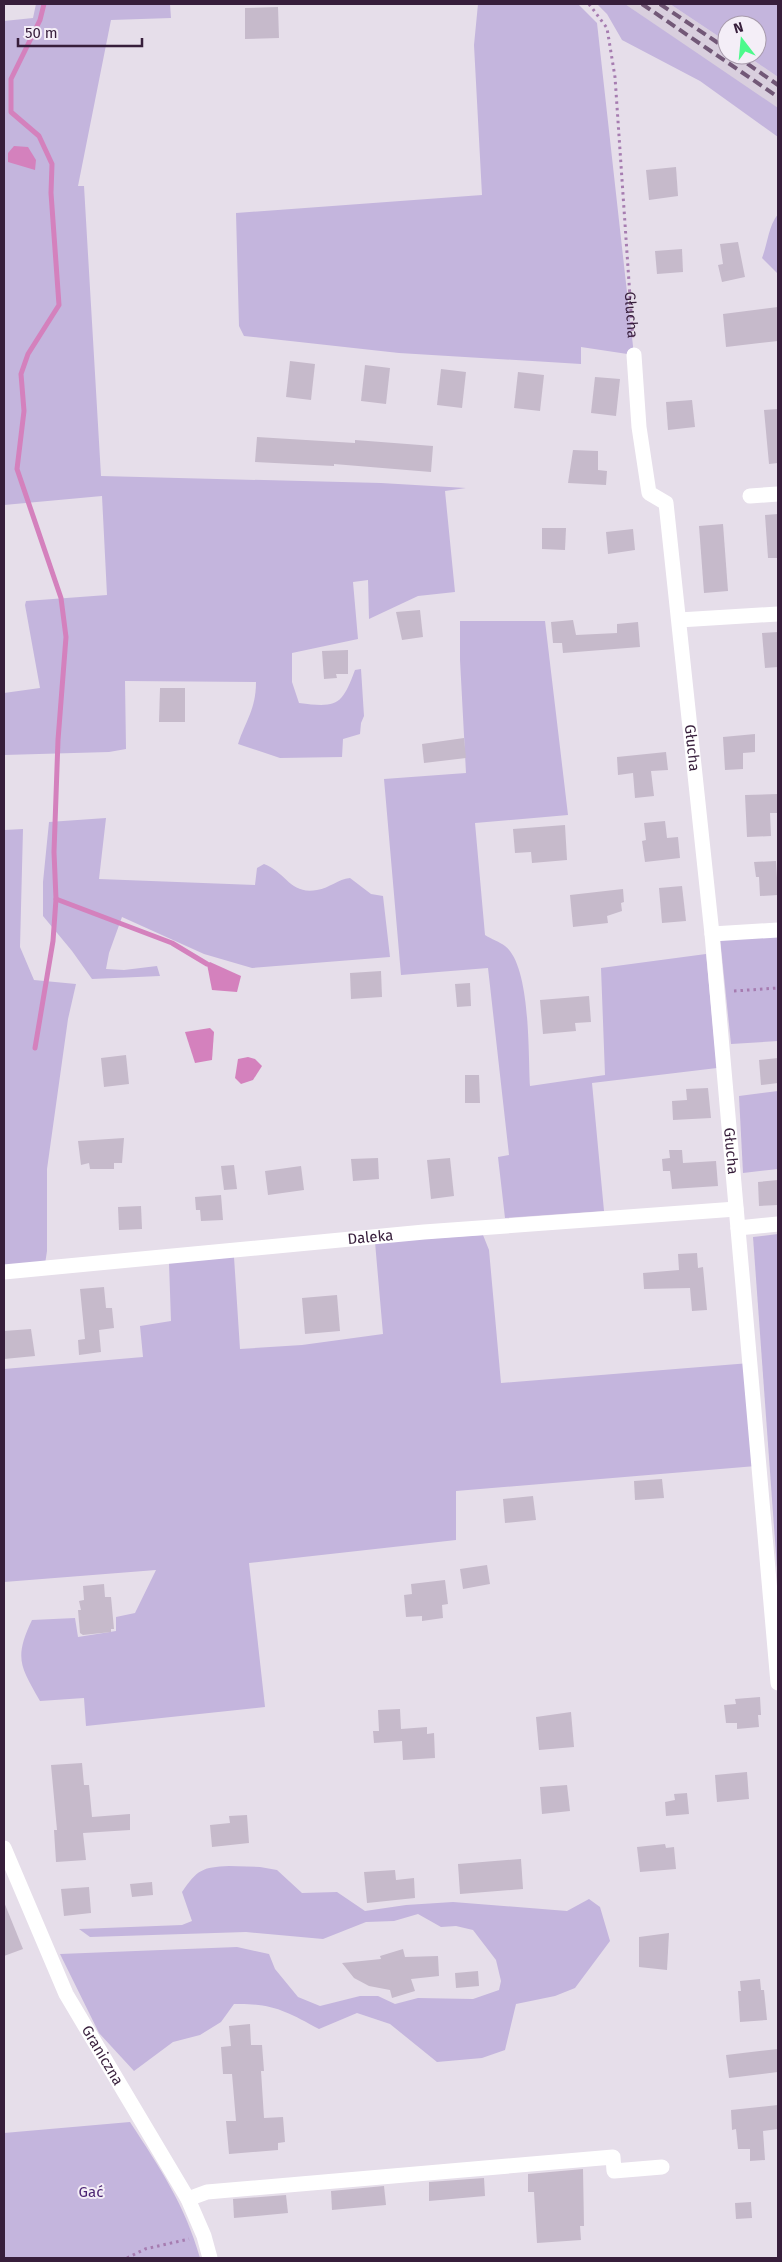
<svg xmlns="http://www.w3.org/2000/svg" width="782" height="2262" font-family="'Fira Sans',sans-serif">
	<style>
		.built { fill: #d9cfde }
		.green { fill: #c4b5dd }
		.water { fill: #d481bd }
		.lines { fill: none; stroke-linecap: round; stroke-linejoin: round }
		.stream { stroke: #d481bd; stroke-width: 5 }
		.building { fill: #c6bacb }
		.path { stroke: #a67cb0; stroke-width: 3; stroke-dasharray: 2.5 4; stroke-linecap: butt }
		.minor { stroke: #fff; stroke-width: 15 }
		.rail { stroke: #725877; stroke-width: 4; stroke-dasharray: 10 5; stroke-linecap: butt }
		.labels { text-anchor: middle; stroke-width: 4; stroke-linejoin: round; paint-order: stroke }
		.street-label { font-size: 15px; fill: #371e3b; stroke: #f4eef7 }
		.park-label { font-size: 15px; fill: #4d2674; stroke: #f4eef7 }
	</style>
	<rect width="100%" height="100%" fill="#e6deea"/>
	<!-- built -->
	<path class="built" d="M625,4H670L727,42V55H746L778,77V110Z"/>
	<!-- green -->
	<g class="green">
		<path d="M36,4H170L171,18L111,20L78,186H84L101,476L381,483L466,488L445,491L455,592L418,596L369,619L368,580L353,582L358,639L292,653V682L299,703C338,708 342,705 355,670L361,669L364,716L361,723L360,734L343,739L342,757L280,758L238,744C246,720 256,709 256,682L125,681L126,749L109,752L4,755V693L40,688L25,605L26,601L107,595L102,496L4,505V21L33,18Z"/>
		<path d="M478,4H578L597,23L634,355L581,347V364L399,353L244,336L239,326L236,213L482,195L474,45Z"/>
		<path d="M597,4H625L778,108V137L700,81L622,40L607,14Z"/>
		<path d="M670,4H778V77L746,55H757V25H727V42Z"/>
		<path d="M778,214V274L762,258C768,243 768,227 778,214Z"/>
		<path d="M460,621H545L568,815L475,823L485,935C491,939 500,942 505,946C531,966 528,1054 530,1086L605,1075L601,968L706,954L717,1068L592,1083L604,1211L505,1218L498,1157L509,1155L488,968L401,975L384,779L466,773L460,660Z"/>
		<path d="M106,818L99,879L255,885L257,868L264,864C286,872 290,895 317,890C330,888 338,879 350,878L371,894L383,896L390,957L252,968L204,954L122,917L109,953L106,969L124,970L157,966L160,976L92,979L72,951L43,916V882L49,822Z"/>
		<path d="M23,829L20,947L34,980L76,984L68,1019L47,1169V1251L45,1264L4,1267V830Z"/>
		<path d="M778,935V1041L731,1044L720,938Z"/>
		<path d="M778,1091V1169L743,1173L739,1096Z"/>
		<path d="M778,1234V1582L753,1237Z"/>
		<path d="M483,1235L489,1250L501,1383L750,1363L756,1466L456,1491V1540L249,1563L265,1707L86,1726L84,1698L40,1701C20,1666 14,1658 32,1620L75,1618L78,1637L116,1631V1617L135,1613L156,1570L4,1582V1369L143,1357L140,1326L171,1321L169,1263L234,1257L240,1349L302,1345L383,1334L375,1242Z"/>
		<path d="M229,1866L260,1867L277,1870L302,1893L337,1892L365,1911L406,1905L453,1902L567,1911L589,1899L600,1907L610,1941L575,1988L555,1996L516,2004L505,2050L482,2058L437,2062L390,2024L357,2013L319,2029C286,2011 272,2003 234,2004L221,2022L200,2035L173,2042L134,2071L99,2033L60,1954L237,1947L269,1954L275,1969L298,1997L320,2006L360,1996H378L395,2004L418,1998L473,1999L499,1990L501,1981L496,1960L473,1930L456,1926L441,1927L418,1914L394,1921L366,1922L323,1939L246,1932L90,1937L79,1929L182,1925L192,1921L182,1892C197,1870 202,1867 229,1866Z"/>
		<path d="M130,2122C160,2168 185,2205 200,2258H4V2133Z"/>
	</g>
	<!-- water -->
	<g class="water">
		<path d="M14,146L28,147L36,160L35,170L8,162V153Z"/>
		<path d="M210,962L241,976L237,992L212,990L207,964Z"/>
		<path d="M210,1028L214,1032L212,1060L195,1063L185,1032Z"/>
		<path d="M248,1057L255,1059L262,1066L253,1080L241,1084L235,1078L238,1059Z"/>
	</g>
	<g class="lines">
		<!-- stream -->
		<g class="stream">
			<path d="M56,899L172,943L207,964"/>
			<path d="M35,1048L53,941L56,899L54,852L58,740L66,637L61,598L17,469L24,411L21,374L28,354L59,305L51,193L52,164L39,136L11,112V79L40,20L44,4"/>
		</g>
	</g>
	<!-- building -->
	<g class="building">
		<path d="M278,7L279,38L245,39V8Z"/>
		<path d="M676,167L678,196L649,200L646,170Z"/>
		<path d="M738,242L745,277L722,282L718,265L723,264L720,244Z"/>
		<path d="M682,249L683,272L657,274L655,251Z"/>
		<path d="M778,307V341L726,347L723,314Z"/>
		<path d="M290,361L315,364L311,400L286,397Z"/>
		<path d="M365,365L390,368L386,404L361,401Z"/>
		<path d="M441,369L466,372L462,408L437,405Z"/>
		<path d="M518,372L544,375L540,411L514,408Z"/>
		<path d="M595,377L620,379L616,416L591,413Z"/>
		<path d="M692,400L695,427L668,430L666,402Z"/>
		<path d="M778,409V463L769,464L764,410Z"/>
		<path d="M257,437L355,443V440L433,446L431,472L334,464V466L255,462Z"/>
		<path d="M573,450L598,451V470L607,471L606,485L568,483Z"/>
		<path d="M778,514V558H768L765,515Z"/>
		<path d="M723,524L728,591L704,593L699,526Z"/>
		<path d="M542,528H566L565,550L542,549Z"/>
		<path d="M633,529L635,550L608,554L606,532Z"/>
		<path d="M420,610L423,637L402,640L396,612Z"/>
		<path d="M573,620L576,635L617,633V624L638,622L640,647L563,653L562,643H553L551,622Z"/>
		<path d="M778,632V667L765,668L762,633Z"/>
		<path d="M348,650V674H336L337,678L324,679L322,651Z"/>
		<path d="M160,688H185V722H159Z"/>
		<path d="M755,734V752L743,753V769L725,770L723,737Z"/>
		<path d="M464,738L466,758L424,763L422,744Z"/>
		<path d="M666,752L668,770L651,771L654,796L635,798L633,773L618,775L617,757Z"/>
		<path d="M778,794V813H770L771,836L747,837L745,795Z"/>
		<path d="M665,821L667,838L678,837L680,858L645,862L642,841L646,840L644,823Z"/>
		<path d="M565,825L567,860L532,863L531,852L515,853L513,829Z"/>
		<path d="M776,861L778,895L760,896L759,877H756L754,862Z"/>
		<path d="M682,886L686,921L662,923L659,888Z"/>
		<path d="M623,889L624,902L621,903L622,911L607,916L608,923L573,927L570,895Z"/>
		<path d="M381,971L382,997L351,999L350,973Z"/>
		<path d="M470,983L471,1006L457,1007L455,984Z"/>
		<path d="M589,996L591,1022L575,1023L576,1031L543,1034L540,1000Z"/>
		<path d="M126,1055L129,1084L104,1087L101,1058Z"/>
		<path d="M778,1058V1083L761,1085L759,1060Z"/>
		<path d="M465,1075H479L480,1103H465Z"/>
		<path d="M708,1088L711,1118L673,1120L672,1101L687,1100L686,1089Z"/>
		<path d="M124,1138L122,1163H114V1169H90L89,1163L81,1165L78,1141Z"/>
		<path d="M669,1150H682L683,1163L716,1161L718,1186L672,1189L670,1171H663L662,1159L670,1158Z"/>
		<path d="M378,1158L379,1179L353,1181L351,1159Z"/>
		<path d="M450,1158L454,1196L431,1199L427,1160Z"/>
		<path d="M234,1165L237,1189L224,1190L221,1166Z"/>
		<path d="M301,1166L304,1190L268,1195L265,1171Z"/>
		<path d="M778,1180V1205L759,1206L758,1182Z"/>
		<path d="M221,1195L223,1220L201,1221L200,1210H196L195,1197Z"/>
		<path d="M141,1206L142,1229L119,1230L118,1207Z"/>
		<path d="M697,1253L698,1268L703,1267L707,1310L692,1311L690,1288L644,1289L643,1273L679,1270L678,1254Z"/>
		<path d="M104,1287L106,1308H112L114,1328L99,1330L101,1352L79,1355L78,1340L85,1339L80,1289Z"/>
		<path d="M337,1295L340,1331L305,1334L302,1298Z"/>
		<path d="M31,1329L35,1356L4,1359V1331Z"/>
		<path d="M662,1479L664,1498L635,1500L634,1481Z"/>
		<path d="M533,1496L536,1520L505,1523L503,1499Z"/>
		<path d="M487,1565L490,1584L463,1589L460,1569Z"/>
		<path d="M445,1580L448,1604L442,1605L443,1618L422,1621V1616L406,1617L404,1595L412,1594L411,1584Z"/>
		<path d="M104,1584L105,1597H111L114,1629H111V1632L83,1635L80,1633L78,1610H81L79,1601L84,1600L83,1586Z"/>
		<path d="M760,1697L761,1715H758L759,1727L737,1729V1723H726L724,1705L736,1704L735,1699Z"/>
		<path d="M400,1709L401,1729L427,1727V1734L434,1733L435,1758L403,1760L402,1741L374,1743L373,1731H379L378,1710Z"/>
		<path d="M571,1712L574,1747L539,1750L536,1717Z"/>
		<path d="M82,1763L84,1785H89L92,1817L130,1814V1830L83,1833L86,1860L56,1862L54,1830H57L51,1765Z"/>
		<path d="M747,1772L749,1799L717,1802L715,1775Z"/>
		<path d="M567,1785L570,1811L542,1814L540,1787Z"/>
		<path d="M687,1793L689,1814L666,1816L665,1802L675,1800L674,1794Z"/>
		<path d="M247,1815L249,1843L212,1847L210,1825L230,1823L229,1816Z"/>
		<path d="M665,1844L666,1848L674,1847L676,1869L640,1872L637,1847Z"/>
		<path d="M521,1859L523,1889L460,1894L458,1864Z"/>
		<path d="M395,1870L396,1880L414,1878L415,1898L367,1903L364,1872Z"/>
		<path d="M152,1882L153,1895L132,1897L130,1884Z"/>
		<path d="M89,1887L91,1913L64,1916L61,1889Z"/>
		<path d="M4,1902L23,1949L4,1956Z"/>
		<path d="M669,1933L667,1970L639,1967V1937Z"/>
		<path d="M403,1949L405,1957L438,1956L439,1976L411,1979L415,1991L392,1998L390,1990L369,1986L354,1978L342,1963L381,1959L380,1956Z"/>
		<path d="M478,1971L479,1986L456,1988L455,1973Z"/>
		<path d="M760,1979L761,1990H764L767,2020L740,2022L738,1991H741L740,1981Z"/>
		<path d="M250,2024L251,2045H262L264,2071H261L264,2118L283,2117L285,2142L278,2143V2150L229,2154L226,2121H236L232,2074H223L221,2047L231,2046L229,2026Z"/>
		<path d="M778,2049V2072L729,2078L726,2055Z"/>
		<path d="M778,2105V2129L763,2131L765,2160L750,2161V2149H738L736,2129L732,2130L731,2110Z"/>
		<path d="M583,2169L584,2226H580L581,2240L537,2243L534,2192H528V2174Z"/>
		<path d="M484,2178L485,2196L429,2201V2182Z"/>
		<path d="M384,2186L386,2205L332,2210L331,2191Z"/>
		<path d="M286,2195L288,2213L234,2218L233,2199Z"/>
		<path d="M751,2202L752,2218L736,2219L735,2203Z"/>
	</g>
	<g class="lines">
		<!-- path -->
		<g class="path">
			<path id="s1" d="M589,4L607,28L615,77L633,341"/>
			<path d="M734,991L778,988"/>
			<path d="M127,2258L145,2249L189,2239"/>
		</g>
		<!-- minor -->
		<g class="minor">
			<path id="s2" d="M634,355L639,427L649,493L666,503L712,934L778,1683"/>
			<path d="M750,496L778,494"/>
			<path d="M679,620L778,614"/>
			<path d="M712,934L778,930"/>
			<path d="M738,1228L778,1224"/>
			<path id="s3" d="M4,1272L424,1232L736,1209"/>
			<path id="s4" d="M4,1848L66,1994L188,2199L204,2236L210,2258"/>
			<path d="M188,2199L207,2192L613,2157L614,2171L662,2167"/>
		</g>
		<!-- rail -->
		<g class="rail">
			<path d="M642,4L778,97"/>
			<path d="M660,4L727,49"/>
			<path d="M735,55L778,85"/>
		</g>
	</g>
	<g class="labels">
		<!-- street labels -->
		<g class="street-label">
			<text dy="5" stroke="none"><textPath href="#s1" startOffset="318">Głucha</textPath></text>
			<text dy="5" stroke="none"><textPath href="#s2" startOffset="405">Głucha</textPath></text>
			<text dy="5" stroke="none"><textPath href="#s2" startOffset="810">Głucha</textPath></text>
			<text dy="5" stroke="none"><textPath href="#s3" startOffset="368">Daleka</textPath></text>
			<text dy="5" stroke="none"><textPath href="#s4" startOffset="230">Graniczna</textPath></text>
		</g>
		<!-- park labels -->
		<g class="park-label">
			<text x="91" y="2197">Gać</text>
		</g>
	</g>
	<!-- border -->
	<rect width="782" height="2262" fill="none" stroke="#371e3b" stroke-width="10"/>
	<!-- north arrow -->
	<g transform="translate(742 40) rotate(344)"><circle r="24" fill="#f4eef7" stroke="#a89bac"/>
	<path d="M0-4L9 19L0 12L-9 19Z" fill="#4cfa8b"/>
	<text y="-8" font-size="14" font-weight="bold" text-anchor="middle" fill="#371e3b">N</text>
	</g>
	<!-- scale -->
	<path d="M18 38v8h124v-8" fill="none" stroke="#371e3b" stroke-width="2.5"/>
	<text x="25" y="38" font-size="15" fill="#371e3b" stroke="#f4eef7" stroke-width="4" paint-order="stroke">50 m</text>
</svg>
